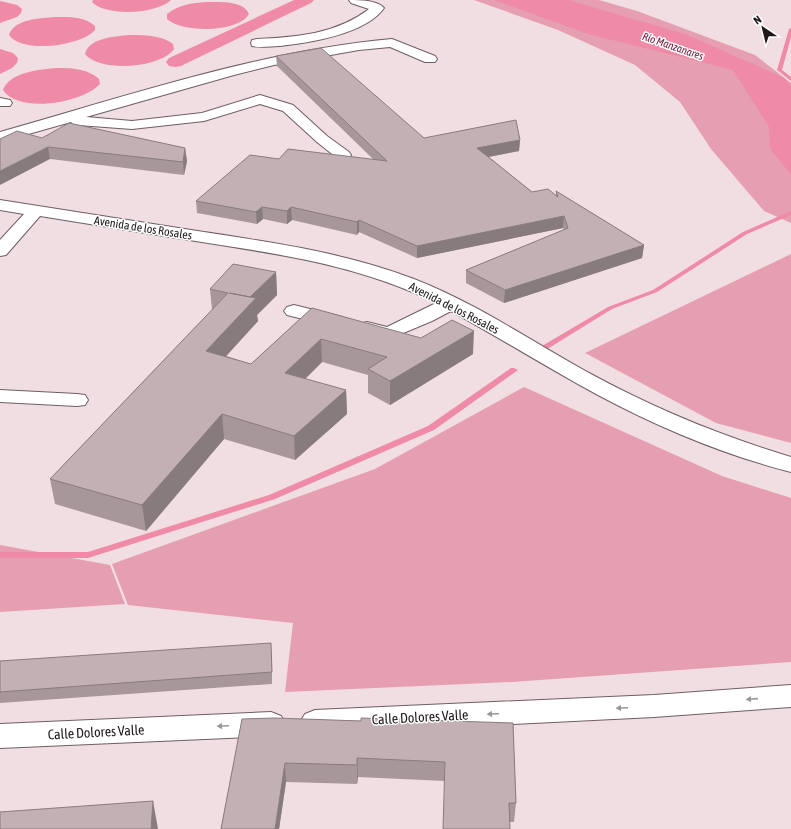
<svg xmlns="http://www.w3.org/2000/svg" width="791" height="829" font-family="'Asap Condensed',sans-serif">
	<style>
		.green { fill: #e69eb1 }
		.water { fill: #ef8aa7 }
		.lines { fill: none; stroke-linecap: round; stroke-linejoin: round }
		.stream { fill: #ef8aa7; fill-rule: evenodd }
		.canal { fill: #ef8aa7; fill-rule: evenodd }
		.minor-casing { stroke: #6e5e62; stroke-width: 2 }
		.minor { fill: #fff; fill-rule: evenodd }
		.wall { fill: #a7979b }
		.shaded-wall { fill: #887b7e }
		.building { fill: #c2b0b4; stroke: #887b7e }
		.oneway { fill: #9a9798 }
		.labels { text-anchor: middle; stroke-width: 3; stroke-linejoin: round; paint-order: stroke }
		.far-water-label { font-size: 11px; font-style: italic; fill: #6d1437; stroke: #fff }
		.street-label { font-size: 12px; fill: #1e1819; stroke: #fff }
		.near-street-label { font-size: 14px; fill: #1e1819; stroke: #fff }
	</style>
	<rect width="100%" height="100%" fill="#f1dee2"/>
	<!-- green -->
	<g class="green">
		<path d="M474,0H599L637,11L755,55L791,83V223L764,211L711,149L680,102L635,65L558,30Z"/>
		<path d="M791,254V443L716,423L585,353Z"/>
		<path d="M524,387L722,476L791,498V662L512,682L285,692L293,623L128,605L112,564L375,469Z"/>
		<path d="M0,545L110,565L125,604L0,612Z"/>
	</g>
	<!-- water -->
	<g class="water">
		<path d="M93,0H171C157,14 106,17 92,2Z"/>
		<path d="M494,0H568L685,34L784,78L791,86V174L770,149L769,127L733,70L588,34Z"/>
		<path d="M0,1L17,5L22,9L21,13L17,17L0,23Z"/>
		<path d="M206,2C218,2 244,0 249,14C238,33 182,33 167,19V14C178,5 192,3 206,2Z"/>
		<path d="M55,17C69,17 84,16 95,26V30C81,46 22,54 9,35C14,19 41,18 55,17Z"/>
		<path d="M130,35C145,35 161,35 173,44L174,49C161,68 100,73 85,54C88,38 116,36 130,35Z"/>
		<path d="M0,49L13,53L18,58L17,63L12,68L0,74Z"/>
		<path d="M55,68C70,68 87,68 99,79L100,84C83,103 19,114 3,90C10,72 38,70 55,68Z"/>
	</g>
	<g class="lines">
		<!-- stream -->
		<g class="stream">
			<path d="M791,28V37L782,70L791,77V81L777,70L789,29Z"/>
			<path d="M791,211V215L747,234L657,292L612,309L549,348H546L542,346L608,307L653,290L743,232Z"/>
			<path d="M511,368H514L518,370L434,430L275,499L88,558H0V552H88L269,495L428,426Z"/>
		</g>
		<!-- canal -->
		<path class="canal" d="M294,0H314L311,3L181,66L175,67L169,66L166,62L169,58Z"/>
		<!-- minor casing -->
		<g class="minor-casing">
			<g id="minor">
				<path d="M349,0C360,0 377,0 384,8C366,34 309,43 280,46C271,46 261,48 252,46L251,43L252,40L257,39C297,37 336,34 369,9L351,3Z"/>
				<path d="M392,39L435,56L437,59L435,62H425L390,47L359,50L274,65L234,75L86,117L132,121L202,113L260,95L293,105L327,136L349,152L351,155L349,158L343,160L337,158L317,142L283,111L260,104L204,121L132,129L78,125L73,124L71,122L0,142V132C128,96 259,51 392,39Z"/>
				<path d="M0,98L10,100L12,103L10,106H0Z"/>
				<path d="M0,200C68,211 136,221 204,232C276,243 346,253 414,279C476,303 531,341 589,373C653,408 721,436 791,457V472C724,455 658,427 598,395C548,368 500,338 451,311L432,321L389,339L360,332L357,328L360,324L367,322L387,327L436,303C364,267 286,255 208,243C152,234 96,225 40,216L6,255L0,256V240L24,214L0,210Z"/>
				<path d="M294,305L342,317L345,321L342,325L335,327L287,315L284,311L287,307Z"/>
				<path d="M0,390L77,394L85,395L88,400L85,405L77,406L0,402Z"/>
				<path d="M791,685V707L654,717L315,734L305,730L300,722L305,714L315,710L654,695Z"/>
				<path d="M271,712L281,716L286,724L281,732L271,736L0,748V724Z"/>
			</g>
		</g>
		<!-- minor -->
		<use href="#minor" class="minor"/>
	</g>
	<!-- wall -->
	<g class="wall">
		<path d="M276,56L424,138L520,140L519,151L489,157L532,192L556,195V191L644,245L642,258L504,303L466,283V270L564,230L563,228L417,258L359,232L357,235L292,220L287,224L263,219L257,224L197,213L196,201L279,159H373L277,66Z"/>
		<path d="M42,138L185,148L187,161L184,175L50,159Z"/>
		<path d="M276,272L277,295L257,315L258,321L226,356L251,364L312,308L473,354L390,405L368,393V375L322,362L305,379L346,390L347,414L295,460L224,439L146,531L55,504L50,479L212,310L210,289Z"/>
		<path d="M272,654V684L0,703V661Z"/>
		<path d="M242,719L513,723L516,803L514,822H510L445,781L358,777L357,784L286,782L279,829H221Z"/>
	</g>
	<!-- shaded-wall -->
	<g class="shaded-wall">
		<path d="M520,140L519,151L477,159V148Z"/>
		<path d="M48,147L50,159L0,185V171Z"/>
		<path d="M185,148L187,161L184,175L183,162Z"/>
		<path d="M262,207L263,219L257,224L256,212Z"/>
		<path d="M291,207L292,220L287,224V211Z"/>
		<path d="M564,216L563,228L417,258V246Z"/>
		<path d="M359,220V232L357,235V222Z"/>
		<path d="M644,245L642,258L504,303L505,290Z"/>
		<path d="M276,272L277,295L257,315L258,321L209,375L206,351L250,297Z"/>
		<path d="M474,331L473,354L390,405V381Z"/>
		<path d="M321,339L322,362L287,397L285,373Z"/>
		<path d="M346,390L347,414L295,460L294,436Z"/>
		<path d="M222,414L224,439L146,531L142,505Z"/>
		<path d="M357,758L358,777L357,784Z"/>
		<path d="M285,763L286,782L279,829H275Z"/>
		<path d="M153,801L158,829H151Z"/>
	</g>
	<!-- building -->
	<g class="building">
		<path d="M321,48L424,138L516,120L520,140L477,148L532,192L548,189L558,197L556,191L644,245L505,290L466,270L568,228L564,216L417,246L359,220L357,222L291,207L287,211L262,207L256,212L196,201L250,155L279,159L288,149L387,161L276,56Z"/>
		<path d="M69,123L185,148L183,162L48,147L0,171V139L17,131L42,138Z"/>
		<path d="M233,264L276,272L250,297L229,293L256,298L206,351L251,364L312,308L421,338L452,320L474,331L390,381L368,369L387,357L321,339L285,373L346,390L294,436L222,414L142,505L50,479L228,293L210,289Z"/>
		<path d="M271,643L272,672L0,692V661Z"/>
		<path d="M275,718L361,721V718L513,723L516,803H509L510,829H443L445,762L357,758V765L285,763L275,829H221L242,719Z"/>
		<path d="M153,801L151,829H0V812Z"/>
	</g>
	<!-- one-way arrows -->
	<defs><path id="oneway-solid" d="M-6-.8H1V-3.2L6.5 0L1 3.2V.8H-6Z"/></defs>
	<g class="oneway">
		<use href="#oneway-solid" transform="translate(752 699) rotate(176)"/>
		<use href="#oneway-solid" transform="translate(622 708) rotate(177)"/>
		<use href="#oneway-solid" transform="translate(493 714) rotate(177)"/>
		<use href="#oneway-solid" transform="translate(223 726) rotate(177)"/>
	</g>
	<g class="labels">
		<!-- far-water labels -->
		<g class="far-water-label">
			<text transform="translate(673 46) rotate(19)" y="4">Río Manzanares</text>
		</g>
		<!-- street labels -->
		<g class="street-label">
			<text transform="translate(143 228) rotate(9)" y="4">Avenida de los Rosales</text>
			<text transform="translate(454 308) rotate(27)" y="4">Avenida de los Rosales</text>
		</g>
		<!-- near-street labels -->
		<g class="near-street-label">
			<text transform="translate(420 717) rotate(-3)" y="5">Calle Dolores Valle</text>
			<text transform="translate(96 732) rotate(-3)" y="5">Calle Dolores Valle</text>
		</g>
	</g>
	<!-- north arrow -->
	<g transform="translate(763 28) rotate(325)" stroke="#ffffff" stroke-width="3" paint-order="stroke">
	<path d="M0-3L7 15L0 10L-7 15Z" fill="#1e1819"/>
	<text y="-6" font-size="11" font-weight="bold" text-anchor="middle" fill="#1e1819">N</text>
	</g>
</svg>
